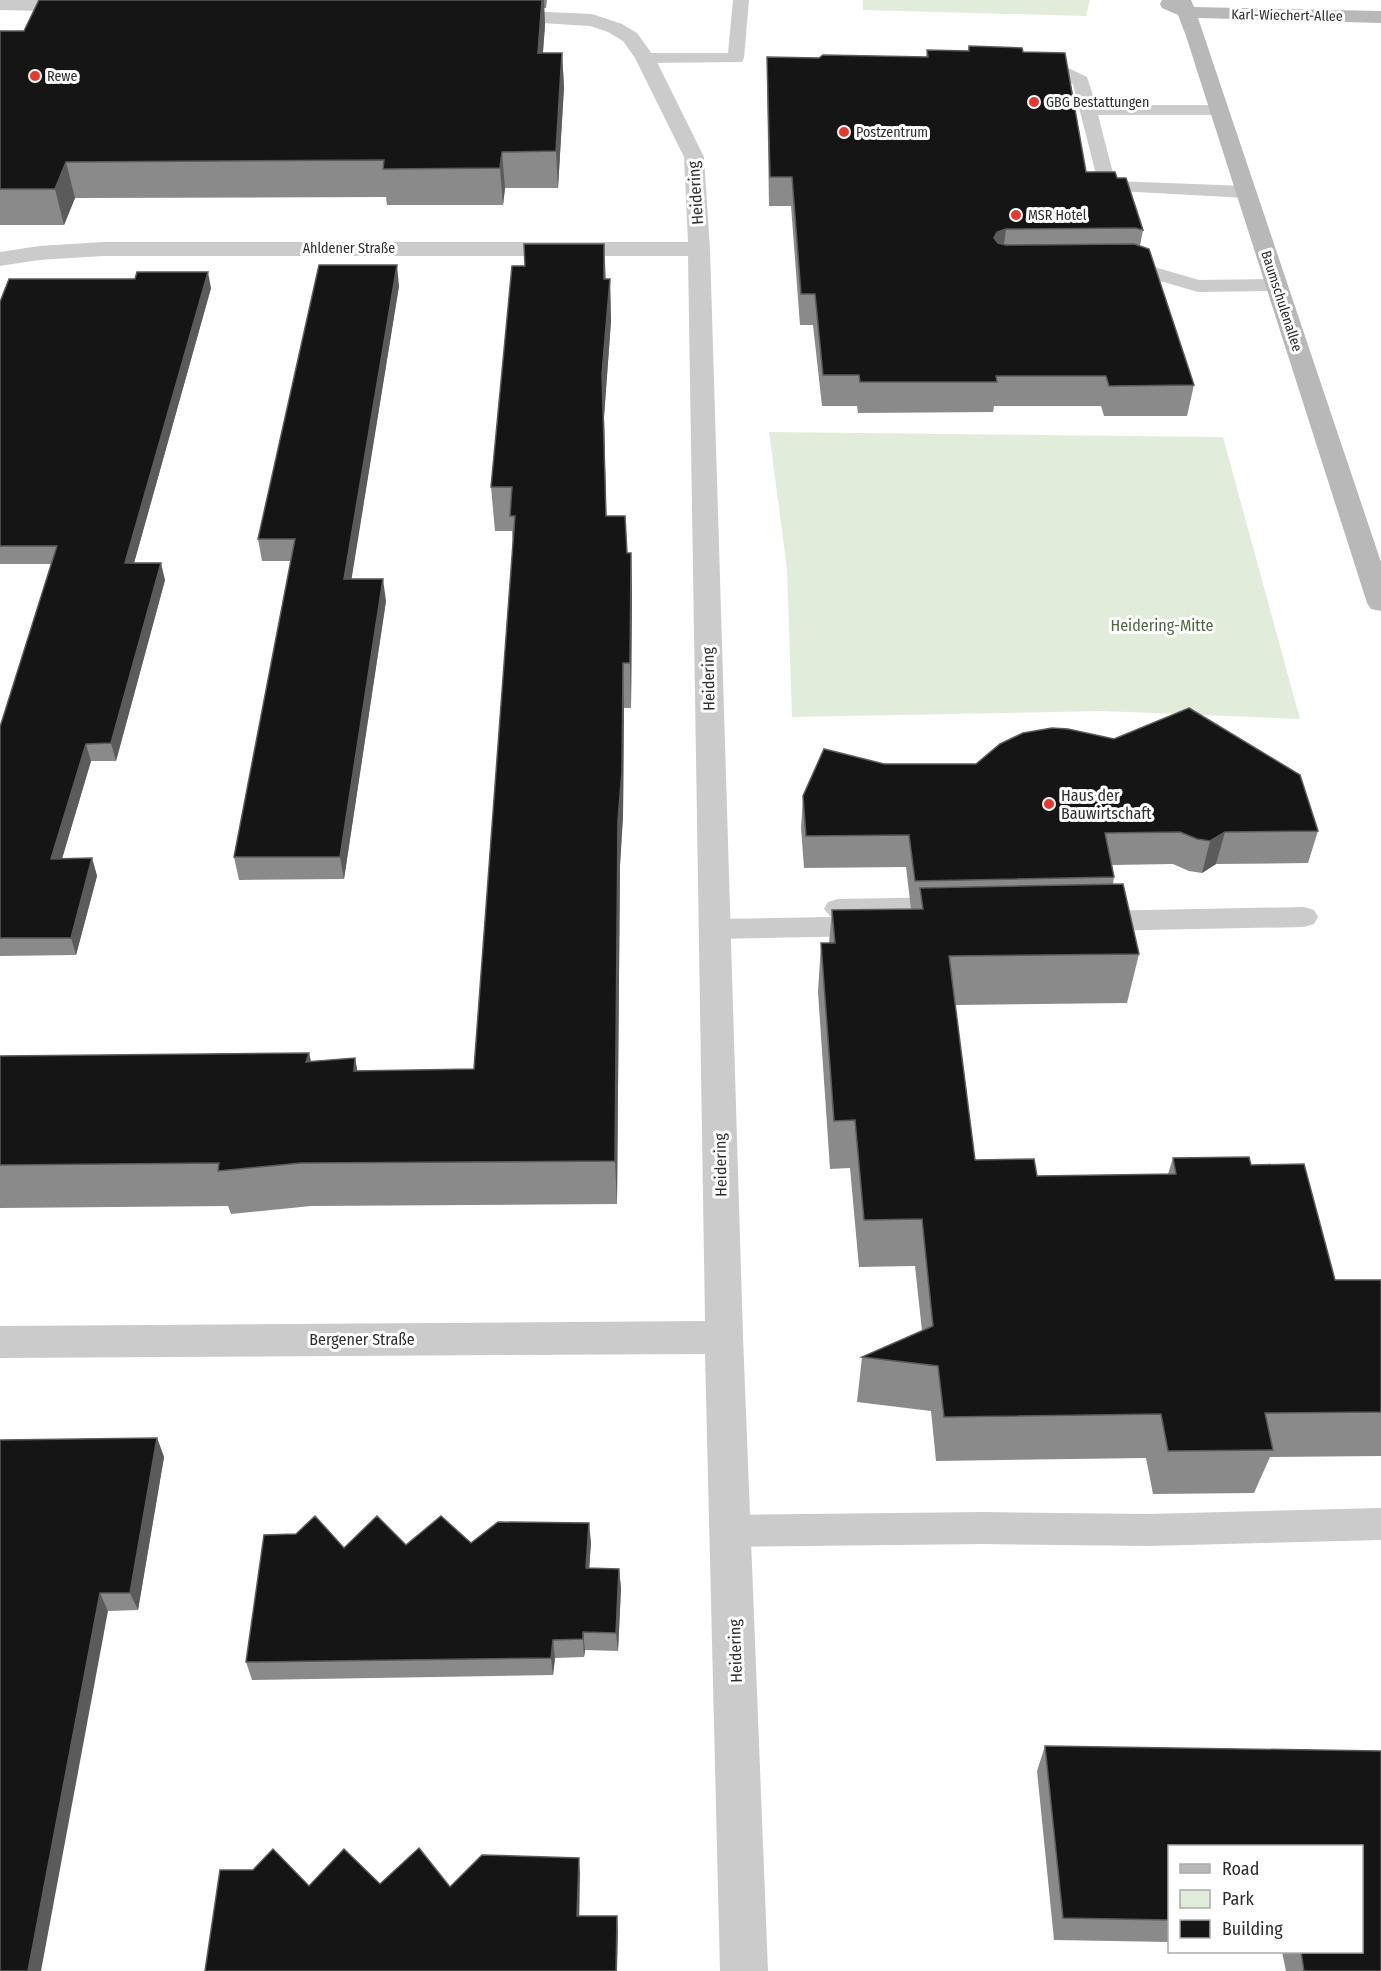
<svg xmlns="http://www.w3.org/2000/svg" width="1381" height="1971" font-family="'Fira Sans Condensed',sans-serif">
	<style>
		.green { fill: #e2ecdb }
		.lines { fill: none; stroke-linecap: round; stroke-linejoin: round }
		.lane { fill: #cbcbcb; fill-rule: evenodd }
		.street { fill: #cbcbcb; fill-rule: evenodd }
		.secondary { fill: #b8b8b8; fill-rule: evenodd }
		.wall { fill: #8a8a8a }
		.shaded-wall { fill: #5b5b5b }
		.building { fill: #151515; stroke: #5b5b5b; stroke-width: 1.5 }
		.poi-dot { fill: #e9372c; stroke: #fff; stroke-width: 2 }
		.labels { text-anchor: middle; stroke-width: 6; stroke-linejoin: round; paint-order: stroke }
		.far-street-label { font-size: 14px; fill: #2e2e2e; stroke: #fff }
		.far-poi-label { font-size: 14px; fill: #2e2e2e; stroke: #fff; text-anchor: start }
		.street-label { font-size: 16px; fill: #2e2e2e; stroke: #fff }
		.park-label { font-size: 16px; fill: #4b6b3a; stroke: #fff }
		.poi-label { font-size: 16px; fill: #2e2e2e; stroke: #fff; text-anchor: start }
	</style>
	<rect width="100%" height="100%" fill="#fff"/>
	<!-- green -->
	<g class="green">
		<path d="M863,0H1090L1086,16L863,10Z"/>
		<path d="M769,432L1223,437L1300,719L1102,711L792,717L787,569Z"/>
	</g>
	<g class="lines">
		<!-- lane -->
		<g class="lane">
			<path d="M733,0H749L744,58L742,62L645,63L637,58L645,53H728Z"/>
			<path d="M1032,64L1064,66L1087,77L1096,105H1219L1225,106L1228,110L1225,114L1219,115H1098L1115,181L1246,186L1253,188L1255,192L1253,196L1246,198L1100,190L1073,84L1060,76L1026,73L1024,69L1026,65Z"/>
			<path d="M1120,260L1137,262L1199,280L1277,279L1284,281L1287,285L1284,289L1277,291L1198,292L1129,272L1113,270L1110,266L1113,262Z"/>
			<path d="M951,897L961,900L965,907L961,914L951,917L876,918L882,926L878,933L868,936L714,939L704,936L700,929L704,922L714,919L831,917L824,909L828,902L838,899Z"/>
			<path d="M1304,907L1314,910L1318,917L1314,924L1304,927L1094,931L1084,928L1080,921L1084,914L1094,911Z"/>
			<path d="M1381,1508V1540L1148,1546L984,1544L730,1547L717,1543L712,1531L717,1519L730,1515L984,1512L1148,1514Z"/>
		</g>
		<!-- street -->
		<g class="street">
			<path d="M0,0H82L89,2L91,6L89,10L82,12L0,10Z"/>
			<path d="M500,10L592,14L622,24L637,33L655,58L704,157L710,249L743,1337L768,1971H720L705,1354L0,1358V1326L705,1321L688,256H103L39,260L0,266V252L39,246L103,242H688L684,157L635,58L623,41L608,32L590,26L493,20L491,16L493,12Z"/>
		</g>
		<!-- secondary -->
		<path class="secondary" d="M1162,0H1191L1194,7L1381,11V23L1198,18L1381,562V611L1371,609L1367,603L1186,36L1178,15L1162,8L1160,4Z"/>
	</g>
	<!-- wall -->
	<g class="wall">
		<path d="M39,0H547L546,8H544L545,25L543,53H562L564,87L558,188H505L503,205H387L386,197L75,198L64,225H0V31H24Z"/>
		<path d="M969,46L1023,52L1086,172L1117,178L1143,230L1140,246L1194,385L1187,416H1104L1101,406H994L993,412L858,413L857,406H822L813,325H800L791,206H769L767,85V57L819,58L926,57L927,50L968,51Z"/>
		<path d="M604,244L606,279H610L611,321L604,417L606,516L627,553H631L632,597L631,708H624L623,816L620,865L617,1204L311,1206L231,1214L228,1206L0,1208V1056L309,1053L311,1061L355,1058L357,1071L474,1069L513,549L512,531H495L491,487L525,266Z"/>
		<path d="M399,286L351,579L386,601L344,879L239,880L234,857L291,561H262L258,539Z"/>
		<path d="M211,288L134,563L165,580L116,761H91L62,858H92L97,876L76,955L0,956V727L51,564H0V302Z"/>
		<path d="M884,764L1318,831L1308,863L1216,864L1202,873L1189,871L1173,864L1112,865L1114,877L1113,884L1139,954L1127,1003L955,1005L975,1160L1037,1176L1168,1174L1173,1158L1251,1165L1335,1280H1381V1456L1270,1457L1254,1493L1153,1494L1146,1458L936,1461L931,1411L857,1402L862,1357L922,1331L915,1266L859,1267L850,1168L830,1169L818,992L821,943H829L832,910L911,909L906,867L804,868L801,828L803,796Z"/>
		<path d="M157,1438L164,1457L138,1610L108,1611L0,1440Z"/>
		<path d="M591,1542L589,1568L619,1569L621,1588L618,1651L585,1650L584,1657L555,1658L553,1675L252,1680L246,1662L406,1545L471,1543Z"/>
		<path d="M1045,1746L1381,1751V1971H1286L1282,1952H1362V1846H1170V1942L1054,1940L1037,1771Z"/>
	</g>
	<!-- shaded-wall -->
	<g class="shaded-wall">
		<path d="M542,0H544L545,25L540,88L538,53Z"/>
		<path d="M562,53L564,87L558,188L556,151Z"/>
		<path d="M502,152L505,188L503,205L500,168Z"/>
		<path d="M66,162L75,198L64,225L55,189Z"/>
		<path d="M1006,229L1002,259L994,238L997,232Z"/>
		<path d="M397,265L399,286L348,601L344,579Z"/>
		<path d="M208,272L211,288L129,581L125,563Z"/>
		<path d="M610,279L611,321L604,417L607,560L602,374Z"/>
		<path d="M631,553L632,597L631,708L630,663Z"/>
		<path d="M161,563L165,580L116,761L111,743Z"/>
		<path d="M383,579L386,601L344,879L340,857Z"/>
		<path d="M623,663L624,708L623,816L620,865L617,1204L615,1161L618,820Z"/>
		<path d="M86,744L91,761L57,876L51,859Z"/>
		<path d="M1225,832L1216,864L1202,873L1210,841Z"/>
		<path d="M92,858L97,876L76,955L71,938Z"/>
		<path d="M309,1053L318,1097L306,1062Z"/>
		<path d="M355,1058L363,1101L354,1071Z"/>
		<path d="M157,1438L164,1457L138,1610L130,1593Z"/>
		<path d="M589,1523L591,1542L588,1587L586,1568Z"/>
		<path d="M619,1569L621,1588L618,1651L616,1633Z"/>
		<path d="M100,1593L108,1611L41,1971H28Z"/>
		<path d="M583,1632L585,1650L584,1657L583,1639Z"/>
		<path d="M553,1640L555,1658L553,1675L551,1658Z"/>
		<path d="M579,1858L580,1873L579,1931L577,1916Z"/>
		<path d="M617,1916L618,1931L617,1971H616Z"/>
	</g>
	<!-- building -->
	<g class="building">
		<path d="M39,0H542L538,53H562L556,151L502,152L500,168L383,169L384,160L66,162L55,189H0V31H24Z"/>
		<path d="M969,46L1022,48L1023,52L1065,53L1086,172H1115L1117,178H1126L1143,230L1135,228L1006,229L997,232L994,238L998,243L1006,245L1134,244L1149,249L1194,385L1109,386L1106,376H996L997,382H860L859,375H823L815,294H801L792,177H770L767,57L819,58L823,55L928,57L927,50L969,51Z"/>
		<path d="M524,244H604V279H610L602,374L606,516H625L627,553H631L630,663H623L622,771L618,820L615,1161L301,1163L218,1171L219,1163L0,1165V1056L309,1053L306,1062L355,1058L354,1071L474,1069L515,516H510L512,487H491L512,266H525Z"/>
		<path d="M319,265H397L344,579H383L340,857H234L295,539H258Z"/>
		<path d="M137,272H208L125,563H161L111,743L86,744L51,859L92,858L71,938H0V727L57,546H0V302L9,279H135Z"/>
		<path d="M1189,708L1300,775L1318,831L1225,832L1210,841L1197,839L1180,832L1105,833L1114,877L915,881L909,835L806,836L803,796L824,749L884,764H976L1000,744L1023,733L1052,728L1068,729L1114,739Z"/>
		<path d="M1123,884L1139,954L949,956L975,1160L1034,1159L1037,1176L1176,1174L1173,1158L1249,1157L1251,1165L1304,1164L1335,1280H1381V1412L1265,1413L1273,1450L1168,1451L1161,1414L944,1417L938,1366L862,1357L933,1326L922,1219L864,1220L855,1120L834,1121L821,943H835L832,910L923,909L920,888Z"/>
		<path d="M157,1438L130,1593H100L28,1971H0V1440Z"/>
		<path d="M315,1516L344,1548L377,1516L406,1545L441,1516L471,1543L498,1522L589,1523L586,1568L619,1569L616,1633L583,1632V1639L553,1640L551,1658L246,1662L264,1535L296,1534Z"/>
		<path d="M1045,1746L1381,1751V1971H1304L1301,1952H1362V1846H1170V1920L1063,1918Z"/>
		<path d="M419,1848L450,1887L482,1855L579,1858L577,1916H617L616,1971H205L220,1870H253L273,1849L309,1886L344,1849L380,1884Z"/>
	</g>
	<!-- markers -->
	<g class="poi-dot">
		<circle cx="35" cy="76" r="6"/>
		<circle cx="1034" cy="102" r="6"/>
		<circle cx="844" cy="132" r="6"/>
		<circle cx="1016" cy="215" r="6"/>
		<circle cx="1049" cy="804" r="6"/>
	</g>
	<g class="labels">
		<!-- far-street labels -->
		<g class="far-street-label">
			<text transform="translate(1287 15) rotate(1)" y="5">Karl-Wiechert-Allee</text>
			<text x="349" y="253">Ahldener Straße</text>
			<text transform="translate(1282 301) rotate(72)" y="5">Baumschulenallee</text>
		</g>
		<!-- far-poi labels -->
		<g class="far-poi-label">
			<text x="47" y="81">Rewe</text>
			<text x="1046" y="107">GBG Bestattungen</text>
			<text x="856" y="137">Postzentrum</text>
			<text x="1028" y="220">MSR Hotel</text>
		</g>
		<!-- street labels -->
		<g class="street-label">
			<text transform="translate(695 193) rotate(-94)" y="6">Heidering</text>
			<text transform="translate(708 679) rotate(-91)" y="6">Heidering</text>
			<text transform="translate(720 1165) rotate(-91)" y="6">Heidering</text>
			<text x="362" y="1345">Bergener Straße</text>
			<text transform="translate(735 1651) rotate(-92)" y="6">Heidering</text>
		</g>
		<!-- park labels -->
		<g class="park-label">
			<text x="1162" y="631">Heidering-Mitte</text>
		</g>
		<!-- poi labels -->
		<g class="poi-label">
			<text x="1061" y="801">Haus der<tspan x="1061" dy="18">Bauwirtschaft</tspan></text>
		</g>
	</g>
	<!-- legend -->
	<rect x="1168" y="1845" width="195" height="108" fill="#ffffff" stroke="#ababab" stroke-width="1.5"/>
	<rect x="1180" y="1864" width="30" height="9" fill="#b8b8b8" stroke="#ababab" stroke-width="1.5"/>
	<text x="1222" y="1875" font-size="18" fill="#2e2e2e">Road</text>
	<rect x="1180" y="1890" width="30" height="18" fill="#e2ecdb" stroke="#ababab" stroke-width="1.5"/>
	<text x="1222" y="1905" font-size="18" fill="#2e2e2e">Park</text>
	<rect x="1180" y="1920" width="30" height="18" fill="#151515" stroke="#ababab" stroke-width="1.5"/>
	<text x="1222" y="1935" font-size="18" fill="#2e2e2e">Building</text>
</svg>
